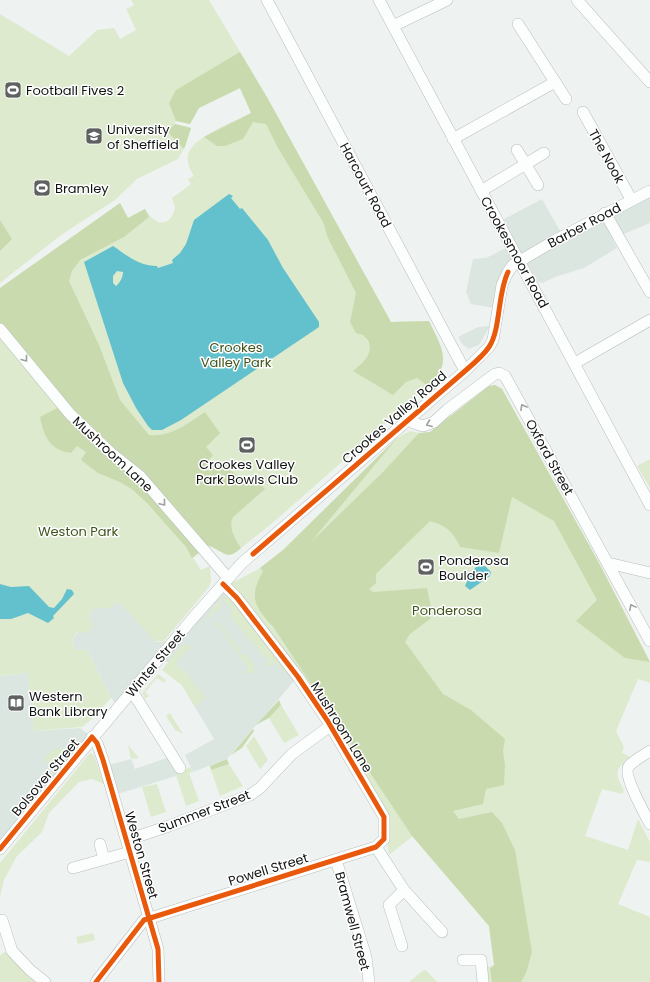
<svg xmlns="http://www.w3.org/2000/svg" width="650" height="982" font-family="Poppins,sans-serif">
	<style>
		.built { fill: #dce6e1 }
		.green { fill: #ddeace }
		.forest { fill: #c9dbae }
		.water { fill: #63c1cd; fill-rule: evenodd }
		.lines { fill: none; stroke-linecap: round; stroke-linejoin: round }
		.minor-casing { stroke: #b9bdbb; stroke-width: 12 }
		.minor { stroke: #fcfdfd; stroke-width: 11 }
		.cycleway-casing { stroke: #fff; stroke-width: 8 }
		.cycleway { stroke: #e8590c; stroke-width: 5 }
		.oneway { stroke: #9e9f9f }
		.labels { text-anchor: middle; stroke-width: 3; stroke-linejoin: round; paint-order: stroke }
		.poi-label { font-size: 13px; fill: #111312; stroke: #fff; text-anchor: start }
		.street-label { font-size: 13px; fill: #111312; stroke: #fff }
		.park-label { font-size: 13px; fill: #41541c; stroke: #fff }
	</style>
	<rect width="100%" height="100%" fill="#eef3f1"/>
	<!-- built -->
	<g class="built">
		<path d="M650,185V223L612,239L617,248L584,268L555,277L543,283L538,282L527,263L510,265L495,308L471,304L466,292L473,259L486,258L514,244L504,219L542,199L560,231Z"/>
		<path d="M490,326L479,345L469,349L463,345L458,337L478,327Z"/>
		<path d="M223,584L295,680L227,759L193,772L185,755L214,739L168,662H157L119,707L111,698L87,650H76L72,641L94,607L111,608L117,602L124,607L157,642L164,641L171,644Z"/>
		<path d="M28,673L34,731L80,728L92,737L0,849V676Z"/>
		<path d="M172,756L180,768L179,775L121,793H113L105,766L131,759L135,769Z"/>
	</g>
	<!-- green -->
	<g class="green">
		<path d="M131,0H209L268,99L391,322L429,321C439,343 450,355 437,378L276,520L235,553C225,557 223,552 214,548C211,546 206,545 201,543L0,288L120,203L128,218L145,209C154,225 170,229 175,208L172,198L191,184L188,179L194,176C190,169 185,160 189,152C197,135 234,122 251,113L240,88L199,108L190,124L176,121L175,124L191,128L186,145L178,159L137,179L115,200L61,235L0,283V14L69,56L97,30L114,28L120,39L136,30L126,9L134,5Z"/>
		<path d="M0,333L200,552L193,558L201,570L210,566L211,581L209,587L164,641H155L124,607L117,602L111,608H94L89,616L93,625L88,633L77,632L72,641L76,650H87L111,698L92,719L82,727L34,731L28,673L0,676Z"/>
		<path d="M495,385L502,389L598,561L650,662V683L638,679L616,731L624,747L622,753L630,757C615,769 614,773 624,790L622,794L602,789L585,836L628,850L638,819L650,842V862L637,860L618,904L650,917V982H487L488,967L494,965L489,926L413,836L389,855L385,825L332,719L230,584L260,568L283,550L397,438L410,431L419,433L430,432L489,386Z"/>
		<path d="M650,459V488L637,466Z"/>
		<path d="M225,597L230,599L288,672L286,674L276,662L269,667L266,664H268L269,658L264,657L229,615L233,611L223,599L219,602L222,606L200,625L221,599Z"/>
		<path d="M214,623H219L230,636L229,639L237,644L233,648L227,639V635Z"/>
		<path d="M183,644L186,647L188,644L191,647L177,661V667L182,668L206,698L195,707L183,686L162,670Z"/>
		<path d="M238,646L240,648L239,651L241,654L244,653L254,665L253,674L244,672L249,668L235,649Z"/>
		<path d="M158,674L166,680L164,683L157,678L145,692L149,696L145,699L142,693Z"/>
		<path d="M281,705L299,735L284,743L269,718Z"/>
		<path d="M170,713L183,734L175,730L166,716Z"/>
		<path d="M254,736L268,760L260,769L246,746Z"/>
		<path d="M128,745L139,758L131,759Z"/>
		<path d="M69,747L57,763H47L44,757C51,750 59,748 69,747Z"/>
		<path d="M90,753L94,755L104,784L92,779L79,782L49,813L42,832L17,856L4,880L0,897V863Z"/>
		<path d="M229,764L243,786L220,796L211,770Z"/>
		<path d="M190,767L193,772L189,773L199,801L186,806L176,775Z"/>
		<path d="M157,784L166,812L151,817L142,787Z"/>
		<path d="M93,933L95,940L78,944L76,937Z"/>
		<path d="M4,952L14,955L24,972L37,982H0V956Z"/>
		<path d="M426,970L437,982H409L422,971Z"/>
	</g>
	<!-- forest -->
	<g class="forest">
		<path d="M240,52L268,99L391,322L429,321C441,347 454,363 428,386L417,378L406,382L393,395L353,371C364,362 374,354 368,340L363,335L356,333L350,322L356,293L328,238L323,222L278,148L266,124L253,122L243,139L225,146H217L204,137L251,113L240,88L199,108L190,124L176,121L169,103L176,90Z"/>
		<path d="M175,124L191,128L184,149L167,131Z"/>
		<path d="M120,203L128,218L145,209L149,217L124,237L80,260L72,271L69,281L99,345L120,400L149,435C171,437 187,424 205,412L220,433L206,447L213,455L207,462L218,470L223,463L245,483L253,476L265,489L233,517C228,528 235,539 241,548C228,559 227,555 214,548C211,546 206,545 201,543L68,405L0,324V288Z"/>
		<path d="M0,220L12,239L0,251Z"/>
		<path d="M495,385L502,389L598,561L650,662L625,658L576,621L597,600L554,521L512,497L499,553L460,547C454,533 446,525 430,521L376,574V583L369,589L373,592L427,588L432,612L430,619L410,634L405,642L443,694L471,710L505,739L503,751L505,765L504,785L486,789L483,804L453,811L459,819L492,812L502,823L515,850L532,952L526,973L521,982H492L490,969L494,965L489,926L412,836L274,628C255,607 248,598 263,571L260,568L283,550L397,438L311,542L383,472L419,433L430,432L489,386Z"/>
		<path d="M59,407L140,480L200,552L192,558L186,547L148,504L133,490L120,482L98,473L81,460L86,452L77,446L71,453C50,450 44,437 40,417Z"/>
		<path d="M279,700L281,705L269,718L256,725Z"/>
		<path d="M253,729L254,731L242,748L231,755Z"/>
		<path d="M227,759L229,764L211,770L210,766Z"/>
	</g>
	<!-- water -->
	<g class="water">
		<path d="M229,194L233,196L231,198L240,209L242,208L268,240L283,268L319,322V327L181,420L162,430H152L148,426L136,408L123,383L84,262L113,246C128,256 139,266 157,266L158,268L173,263L172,260L180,253L186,244L194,220ZM117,271L123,272C123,277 120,283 116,286L113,283V276Z"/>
		<path d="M485,566L491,572L490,576L470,590L465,586L470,574L476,567Z"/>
		<path d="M0,584L11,587L29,586L49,607L54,608L62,599L67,589L72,590L74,594L53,616L54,618L48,623L28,613L11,619H0Z"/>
	</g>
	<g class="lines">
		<!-- minor casing -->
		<g class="minor-casing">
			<g id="minor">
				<path d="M267,0L465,371"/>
				<path d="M379,0L650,505"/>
				<path d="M577,0L650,82"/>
				<path d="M518,24L566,99"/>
				<path d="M393,26L447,0"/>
				<path d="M583,112L631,199"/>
				<path d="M453,139L555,82"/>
				<path d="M517,150L538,185"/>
				<path d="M481,191L544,153"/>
				<path d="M605,213L650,292"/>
				<path d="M0,329L70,414L111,453L140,476L228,578"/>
				<path d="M575,363L650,320"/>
				<path d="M409,418L414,423L423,426L434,422L447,410L495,374L499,373L505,376L650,641"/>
				<path d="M608,563L650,573"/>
				<path d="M132,691L180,768"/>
				<path d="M92,737L97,743L103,760L158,949L159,982"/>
				<path d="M650,751C644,755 634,760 629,766C622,774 645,814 650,824"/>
				<path d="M127,840L169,826L250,795L260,788L292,754L330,726"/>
				<path d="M100,844L104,859"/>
				<path d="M376,847L404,890L442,932"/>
				<path d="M0,849L193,618L242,563L465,371L489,347L493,340L502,285L508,272L513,265L554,241L650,191"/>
				<path d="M336,860L366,957L369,982"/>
				<path d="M73,868L130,852"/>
				<path d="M2,920L12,951L30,970L45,982"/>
				<path d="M402,946L389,905L404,890"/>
				<path d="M463,960H481L483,982"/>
				<path d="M96,982L144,920L376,847L384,839V817L327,720L298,677L271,642L237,598L223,584"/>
			</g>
		</g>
		<!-- minor -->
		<use href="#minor" class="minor"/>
		<!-- cycleway casing -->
		<g class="cycleway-casing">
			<g id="cycleway">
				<path d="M253,554L465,371C473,364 483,356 489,347C501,329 497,295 508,272"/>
				<path d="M0,849L92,737L97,743L103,760L158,949L159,982"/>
				<path d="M96,982L144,920L376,847L384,839V817L327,720L298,677L271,642L237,598L223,584"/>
			</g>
		</g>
		<!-- cycleway -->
		<use href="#cycleway" class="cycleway"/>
	</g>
	<!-- one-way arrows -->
	<defs><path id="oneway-chevron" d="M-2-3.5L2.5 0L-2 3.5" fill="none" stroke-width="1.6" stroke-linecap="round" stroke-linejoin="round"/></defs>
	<g class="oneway">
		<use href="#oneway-chevron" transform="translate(25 359) rotate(52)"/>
		<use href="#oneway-chevron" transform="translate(523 407) rotate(-119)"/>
		<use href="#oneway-chevron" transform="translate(429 424) rotate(159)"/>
		<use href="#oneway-chevron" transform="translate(163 503) rotate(50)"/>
		<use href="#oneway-chevron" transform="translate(632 607) rotate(-118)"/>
	</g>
	<!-- icons -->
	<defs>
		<g id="stadium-square" transform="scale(0.9)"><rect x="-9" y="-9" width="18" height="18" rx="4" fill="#5e6160" stroke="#fff"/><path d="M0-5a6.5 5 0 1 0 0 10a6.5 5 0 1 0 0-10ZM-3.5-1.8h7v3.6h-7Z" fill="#fff"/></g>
		<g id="university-square" transform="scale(0.9)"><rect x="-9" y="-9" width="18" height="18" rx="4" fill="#5e6160" stroke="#fff"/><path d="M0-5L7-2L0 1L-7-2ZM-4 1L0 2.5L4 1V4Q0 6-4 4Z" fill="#fff"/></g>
		<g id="library-square" transform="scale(0.9)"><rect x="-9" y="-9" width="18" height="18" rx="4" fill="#5e6160" stroke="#fff"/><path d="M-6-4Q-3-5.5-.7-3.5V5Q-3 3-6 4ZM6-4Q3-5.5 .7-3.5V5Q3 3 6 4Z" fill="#fff"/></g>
	</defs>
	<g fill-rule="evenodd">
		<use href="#stadium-square" x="13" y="90"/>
		<use href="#university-square" x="94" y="136"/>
		<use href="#stadium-square" x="42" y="188"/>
		<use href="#stadium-square" x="247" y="445"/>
		<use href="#stadium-square" x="426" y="567"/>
		<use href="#library-square" x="16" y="703"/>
	</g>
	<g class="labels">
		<!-- poi labels -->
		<g class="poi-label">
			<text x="26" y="95">Football Fives 2</text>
			<text x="107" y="134">University<tspan x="107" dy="15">of Sheffield</tspan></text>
			<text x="55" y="193">Bramley</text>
			<text x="247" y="469" text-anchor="middle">Crookes Valley<tspan x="247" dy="15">Park Bowls Club</tspan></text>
			<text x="439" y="565">Ponderosa<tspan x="439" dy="15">Boulder</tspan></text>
			<text x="29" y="701">Western<tspan x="29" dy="15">Bank Library</tspan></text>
		</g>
		<!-- street labels -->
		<g class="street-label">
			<text transform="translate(607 156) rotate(61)" y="5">The Nook</text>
			<text transform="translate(366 185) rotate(62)" y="5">Harcourt Road</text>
			<text transform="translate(584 225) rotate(-28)" y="5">Barber Road</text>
			<text transform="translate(515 252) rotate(61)" y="5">Crookesmoor Road</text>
			<text transform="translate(394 417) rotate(-41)" y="5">Crookes Valley Road</text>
			<text transform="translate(113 454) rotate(43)" y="5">Mushroom Lane</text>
			<text transform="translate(550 457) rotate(61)" y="5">Oxford Street</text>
			<text transform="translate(155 663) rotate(-50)" y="5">Winter Street</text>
			<text transform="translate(342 727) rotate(58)" y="5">Mushroom Lane</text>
			<text transform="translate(45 777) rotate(-50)" y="5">Bolsover Street</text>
			<text transform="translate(204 811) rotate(-21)" y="5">Summer Street</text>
			<text transform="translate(142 855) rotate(74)" y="5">Weston Street</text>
			<text transform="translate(268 869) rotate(-17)" y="5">Powell Street</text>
			<text transform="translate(353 921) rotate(75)" y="5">Bramwell Street</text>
		</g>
		<!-- park labels -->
		<g class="park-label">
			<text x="236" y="352">Crookes<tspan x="236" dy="15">Valley Park</tspan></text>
			<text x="78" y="536">Weston Park</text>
			<text x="447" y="615">Ponderosa</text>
		</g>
	</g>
</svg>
